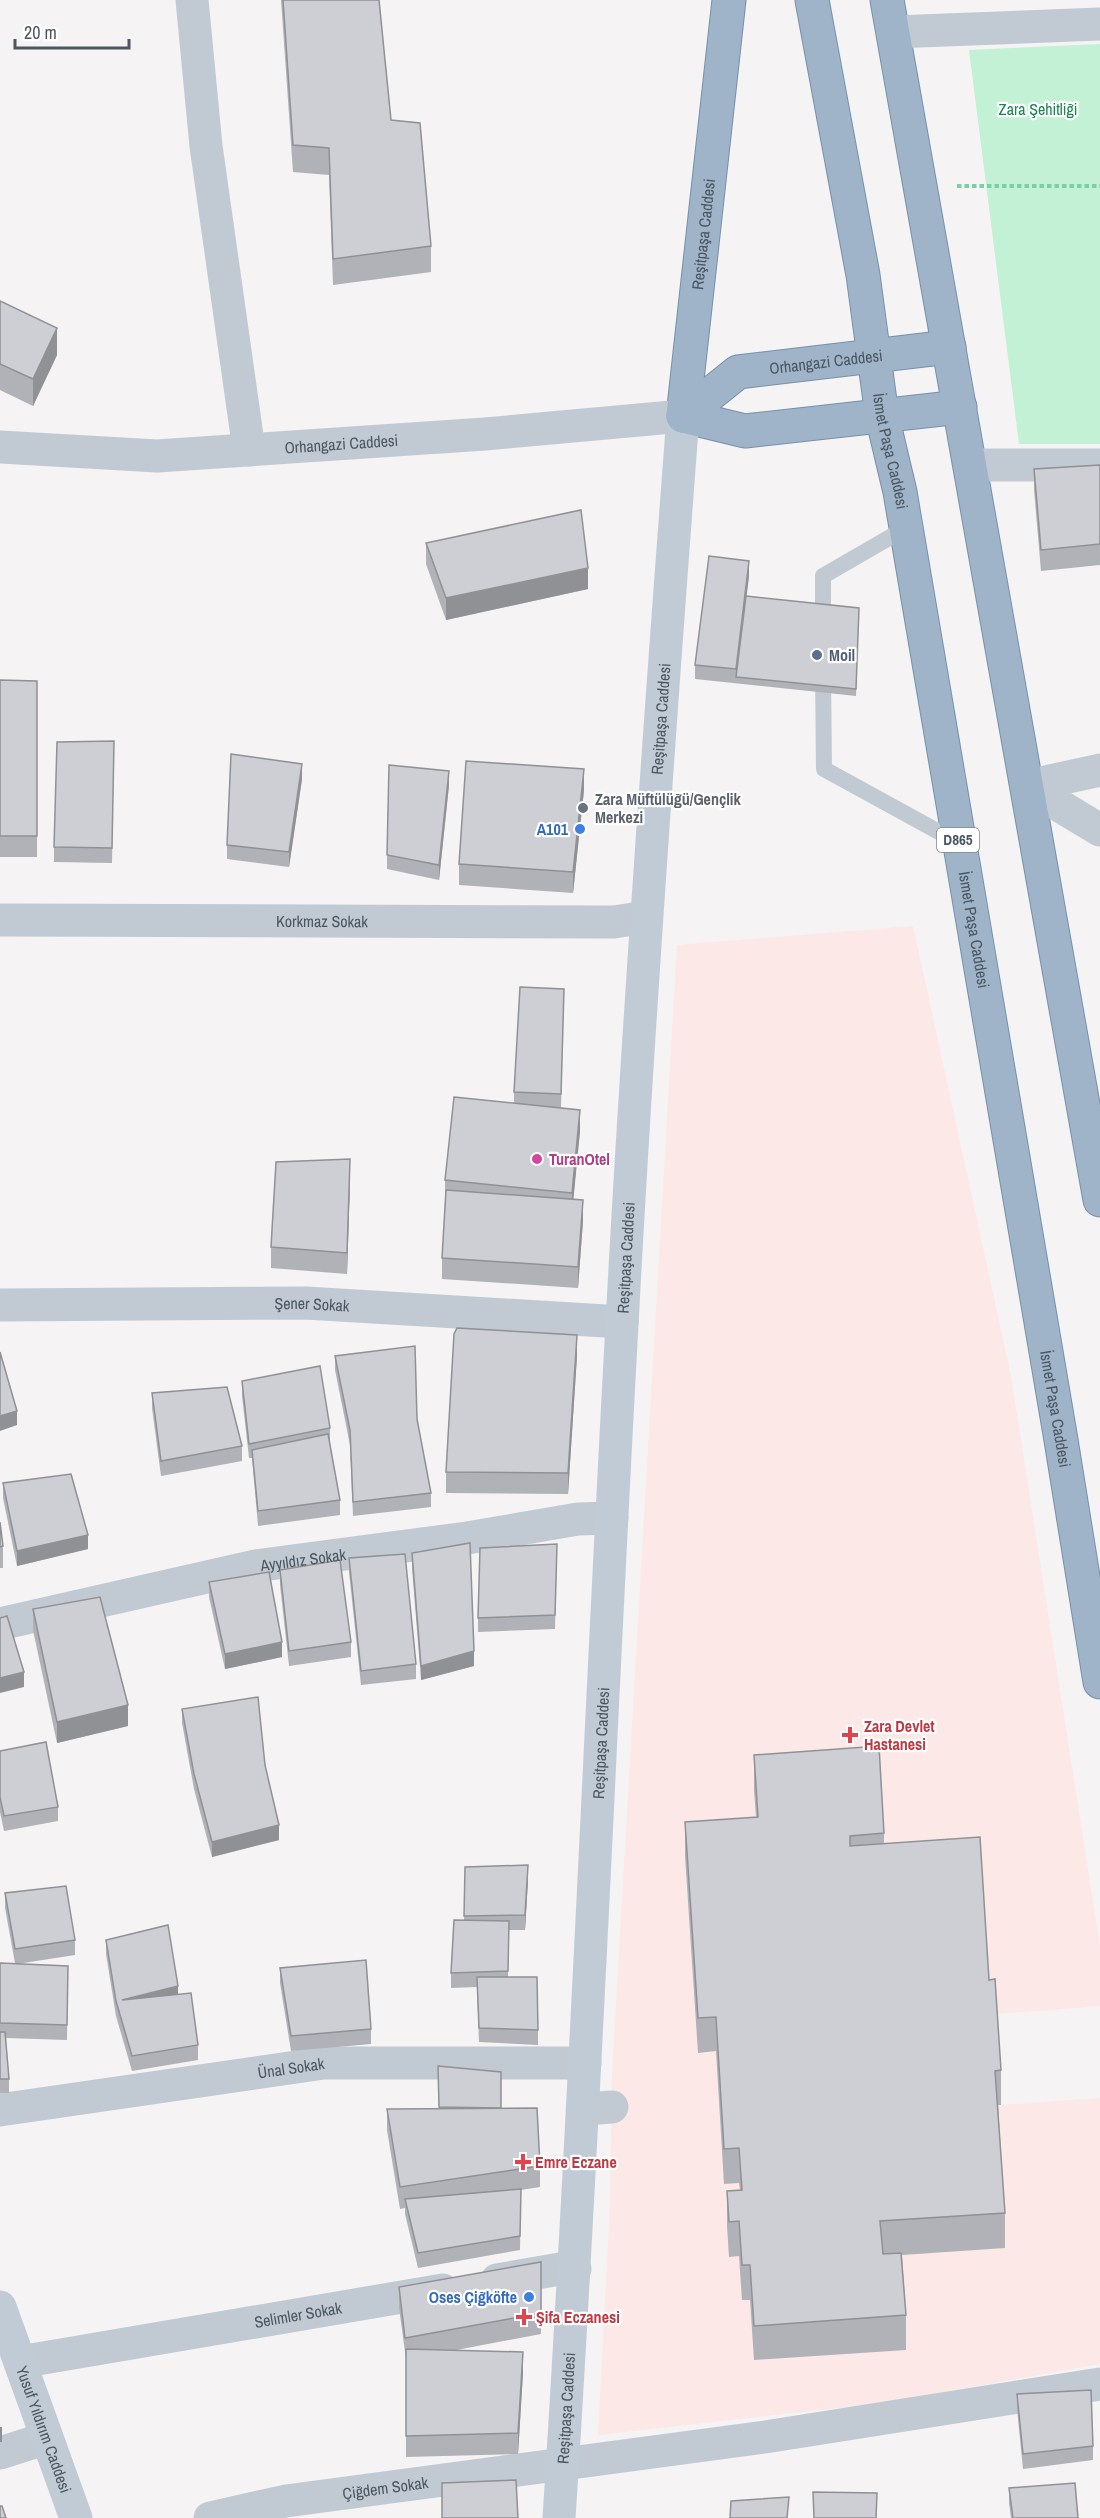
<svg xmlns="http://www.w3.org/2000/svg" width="1100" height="2518" font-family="'Archivo Narrow',sans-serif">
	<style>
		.medical { fill: #fce8e6 }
		.green { fill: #c3f1d5 }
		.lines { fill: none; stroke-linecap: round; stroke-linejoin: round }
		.trunk-casing { stroke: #7690ad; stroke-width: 35 }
		.path { stroke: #7ad0a6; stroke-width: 4; stroke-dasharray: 4.5 3; stroke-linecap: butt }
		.service { stroke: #c1cad2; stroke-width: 16 }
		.minor { stroke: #c1cad2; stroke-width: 33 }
		.tertiary { stroke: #c1cad2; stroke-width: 33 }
		.secondary { stroke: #c1cbd6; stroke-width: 33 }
		.trunk { stroke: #9fb4c9; stroke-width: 33 }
		.wall { fill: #b0b2b7 }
		.shaded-wall { fill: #909195 }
		.building { fill: #cdcfd5; stroke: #909195; stroke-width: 1.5 }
		.service-dot { fill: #5c6f8a; stroke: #fff; stroke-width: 2 }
		.worship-dot { fill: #6b7280; stroke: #fff; stroke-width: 2 }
		.shop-dot { fill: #3f7fe0; stroke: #fff; stroke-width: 2 }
		.hotel-dot { fill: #d1479c; stroke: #fff; stroke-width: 2 }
		.health-dot { fill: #e0444e; stroke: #fff; stroke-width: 2 }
		.labels { text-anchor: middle; stroke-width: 4.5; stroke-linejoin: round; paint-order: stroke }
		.shield { fill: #fff; stroke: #808990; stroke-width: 1.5 }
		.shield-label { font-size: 15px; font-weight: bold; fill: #4a5661 }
		.park-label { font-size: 16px; fill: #17864f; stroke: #fff }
		.street-label { font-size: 16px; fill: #4a5661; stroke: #fff }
		.service-label { font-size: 16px; font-weight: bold; fill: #4e5e75; stroke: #fff; text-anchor: start }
		.worship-label { font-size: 16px; font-weight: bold; fill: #5b616d; stroke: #fff; text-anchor: start }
		.shop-label { font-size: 16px; font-weight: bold; fill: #366cbe; stroke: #fff; text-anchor: end }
		.hotel-label { font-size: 16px; font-weight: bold; fill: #b23c85; stroke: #fff; text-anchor: start }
		.health-label { font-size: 16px; font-weight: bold; fill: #be3a42; stroke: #fff; text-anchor: start }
	</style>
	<rect width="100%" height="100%" fill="#f5f3f3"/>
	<!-- medical -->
	<path class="medical" d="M913,926L1011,1376L1100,1947V2006L995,2014L1001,2105L1100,2098V2364L882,2403L598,2435L610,2205L612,2074L677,945Z"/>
	<!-- green -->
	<path class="green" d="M1100,44V444H1019L969,50Z"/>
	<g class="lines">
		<!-- trunk casing -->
		<g class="trunk-casing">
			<g id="trunk">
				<path id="s10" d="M812,0L863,275L882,416L900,492L1061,1440L1100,1682"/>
				<path d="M887,0L1100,1200"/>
				<path id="s11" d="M683,416L729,0"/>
				<path id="s12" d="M683,416L738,372L949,347"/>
				<path d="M683,416L745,431L960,407"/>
			</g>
		</g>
		<!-- path -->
		<path class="path" d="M957,186H1100"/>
		<!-- service -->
		<g class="service">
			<path d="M823,625V576L906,528"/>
			<path d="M823,672L824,769L959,843"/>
		</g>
		<!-- minor -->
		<g class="minor">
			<path d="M192,0L206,146L249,450"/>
			<path d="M893,32L1100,24"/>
			<path d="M970,465H1100"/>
			<path d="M1027,786L1100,830"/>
			<path d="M1027,786L1100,770"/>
			<path id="s1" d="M0,920L614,922L646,917"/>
			<path id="s2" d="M0,1305L306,1303L622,1322"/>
			<path id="s3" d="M0,1624L255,1566L467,1538L578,1519L612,1518"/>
			<path d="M583,2109L612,2107"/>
			<path id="s4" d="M0,2110L324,2063H585"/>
			<path d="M497,2280L560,2269H575"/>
			<path id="s5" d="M20,2362L443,2290"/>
			<path d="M0,2453L47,2438"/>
			<path id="s6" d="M210,2518L286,2501L765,2437L1100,2384"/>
		</g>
		<!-- tertiary -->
		<path class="tertiary" id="s7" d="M0,447L157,456L485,434L683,416"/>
		<!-- secondary -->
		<g class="secondary">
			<path id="s8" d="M0,2307L76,2518"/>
			<path id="s9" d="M559,2518C585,2120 600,1722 622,1324C638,1021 660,719 683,416"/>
		</g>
		<!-- trunk -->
		<use href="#trunk" class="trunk"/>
	</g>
	<!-- wall -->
	<g class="wall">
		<path d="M281,0H379L391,120L431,246V272L333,285L329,175L293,172Z"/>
		<path d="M0,301L57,355L33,406L0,390Z"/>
		<path d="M1100,465V565L1041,571L1034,490V469Z"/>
		<path d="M426,543L588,589L446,620L426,564Z"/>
		<path d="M749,576L746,596L859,608L856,696L695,679V665Z"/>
		<path d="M0,680L37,681V857H0Z"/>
		<path d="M114,741L112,863L54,862V847Z"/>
		<path d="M302,779L289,867L227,859V845Z"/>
		<path d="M449,785L439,880L387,869V855Z"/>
		<path d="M584,790L573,893L459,885V864Z"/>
		<path d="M564,989L561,1108L580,1131L573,1199L583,1221L578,1288L442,1279V1258L445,1201V1180L514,1103V1092Z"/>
		<path d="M350,1180L347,1274L271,1268V1247Z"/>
		<path d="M335,1356L417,1419L431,1493V1507L353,1516L350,1445L335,1370Z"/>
		<path d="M577,1356L568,1494L446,1493V1472Z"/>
		<path d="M242,1381L330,1428V1443L340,1500V1515L258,1526L252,1458H249L242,1396Z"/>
		<path d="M152,1393L242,1446V1461L161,1476L152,1408Z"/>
		<path d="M3,1483L88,1549L17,1566L3,1498Z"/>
		<path d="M0,1522L3,1546V1568H0Z"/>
		<path d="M557,1544L555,1629L478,1632V1618Z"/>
		<path d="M412,1553L474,1666L421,1680L412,1568Z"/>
		<path d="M349,1558L416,1664V1679L361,1685L349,1572Z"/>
		<path d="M280,1570L351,1642V1657L289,1666L280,1585Z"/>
		<path d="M209,1582L282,1657L225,1669L209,1597Z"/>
		<path d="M33,1609L128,1726L57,1743L33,1630Z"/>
		<path d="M182,1709L265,1765L279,1840L212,1857L194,1789L182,1723Z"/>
		<path d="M0,1751L58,1807V1821L4,1831L0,1812Z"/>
		<path d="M754,1755L884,1833V1844L989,1980L1001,2070V2105H998L1005,2213V2248L902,2255L906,2315V2350L754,2360L750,2300H742L739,2256L729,2257L727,2226V2191L740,2190L739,2183L724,2184L716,2051L698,2053L685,1856V1822L756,1817L754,1790Z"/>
		<path d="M465,1867L528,1880L525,1930H509L508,1977L538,2030V2045L479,2042L477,1987L451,1988V1973L464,1921Z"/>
		<path d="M5,1893L75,1940V1955L17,1964L68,1966L67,2040L6,2038L9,2079V2093H0V1963H15L5,1908Z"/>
		<path d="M106,1940L178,1994L198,2045V2060L132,2071L116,2016L106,1954Z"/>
		<path d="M280,1968L371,2029V2044L291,2051L280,1983Z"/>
		<path d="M438,2066L501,2108L540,2166V2187L521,2190L520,2250L418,2268L405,2214V2208L400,2209L387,2130V2109H439Z"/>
		<path d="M541,2262V2334L451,2351L523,2373L518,2454L406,2457V2359L399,2308V2287Z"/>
		<path d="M1017,2394L1093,2446V2460L1023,2469L1017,2409Z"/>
		<path d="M1009,2488L1078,2518H1011L1009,2503Z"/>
	</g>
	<!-- shaded-wall -->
	<g class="shaded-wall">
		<path d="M57,328V355L33,406V379Z"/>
		<path d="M749,561V576L737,677H736V669Z"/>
		<path d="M588,568V589L446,620V598Z"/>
		<path d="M302,764V779L289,867V852Z"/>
		<path d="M584,769V790L573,893V872Z"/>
		<path d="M449,771V785L439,880V865Z"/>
		<path d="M580,1110V1131L572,1214V1193Z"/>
		<path d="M350,1159V1180L347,1274V1253Z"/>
		<path d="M583,1200V1221L578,1288V1267Z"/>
		<path d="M577,1335V1356L568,1494V1473Z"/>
		<path d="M17,1411V1425L0,1431V1416Z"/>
		<path d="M88,1535V1549L17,1566V1551Z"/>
		<path d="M282,1642V1657L225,1669V1654Z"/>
		<path d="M474,1651V1666L421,1680V1666Z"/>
		<path d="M24,1672V1687L0,1693V1678Z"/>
		<path d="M128,1705V1726L57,1743V1722Z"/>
		<path d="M279,1825V1840L212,1857V1842Z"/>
		<path d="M528,1865V1880L525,1930V1915Z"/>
		<path d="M178,1986V2001L122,2000Z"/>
		<path d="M523,2352V2373L518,2454V2433Z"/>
		<rect x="0" y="2427" width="2" height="15"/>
	</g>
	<!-- building -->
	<g class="building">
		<path d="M283,0H379L391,120L420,123L431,246L333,259L329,148L293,145Z"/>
		<path d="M0,301L57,328L33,379L0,364Z"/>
		<path d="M1100,465V544L1041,550L1034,469Z"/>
		<path d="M581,510L588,568L446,598L426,543Z"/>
		<path d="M709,556L749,561L736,669L695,665Z"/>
		<path d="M746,596L859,608L856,689L736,677Z"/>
		<path d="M0,680L37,681V836H0Z"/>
		<path d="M114,741L112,848L54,847L57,742Z"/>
		<path d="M231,754L302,764L289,852L227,845Z"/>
		<path d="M466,761L584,769L573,872L459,864Z"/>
		<path d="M389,765L449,771L439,865L387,855Z"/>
		<path d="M520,987L564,989L561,1094L514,1092Z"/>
		<path d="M454,1097L580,1110L572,1193L445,1180Z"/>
		<path d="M350,1159L347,1253L271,1247L276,1162Z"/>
		<path d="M446,1190L583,1200L578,1267L442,1258Z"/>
		<path d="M457,1328L577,1335L568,1473L446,1472L454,1334Z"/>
		<path d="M415,1346L417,1419L431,1493L353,1502L350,1430L335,1356Z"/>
		<path d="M0,1352L17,1411L0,1416Z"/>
		<path d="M320,1366L330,1428L249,1444L242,1381Z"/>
		<path d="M227,1387L242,1446L161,1461L152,1393Z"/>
		<path d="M328,1434L340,1500L258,1511L252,1450Z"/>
		<path d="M71,1474L88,1535L17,1551L3,1483Z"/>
		<path d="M0,1522L3,1546L0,1547Z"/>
		<path d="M470,1543L474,1651L421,1666L412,1553Z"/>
		<path d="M557,1544L555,1615L478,1618L480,1548Z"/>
		<path d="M405,1554L416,1664L361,1671L349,1558Z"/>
		<path d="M340,1560L351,1642L289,1651L280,1570Z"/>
		<path d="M269,1572L282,1642L225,1654L209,1582Z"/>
		<path d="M100,1597L128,1705L57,1722L33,1609Z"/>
		<path d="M7,1616L24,1672L0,1678V1618Z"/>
		<path d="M258,1697L265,1765L279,1825L212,1842L194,1774L182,1709Z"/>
		<path d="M46,1742L58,1807L4,1816L0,1797V1751Z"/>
		<path d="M879,1746L884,1833L850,1836V1846L980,1837L989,1980L995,1979L1001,2070L995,2071L1005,2213L880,2221L883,2254L901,2253L906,2315L754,2326L750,2265H742L739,2221L729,2222L727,2191L742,2190L739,2148L724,2149L716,2017L698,2018L685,1822L758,1817L754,1755Z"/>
		<path d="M528,1865L525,1915L464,1916L465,1867Z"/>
		<path d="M66,1886L75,1940L15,1949L5,1893Z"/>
		<path d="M454,1920L509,1921L508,1971L451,1973Z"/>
		<path d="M168,1925L178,1986L122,2000L191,1993L198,2045L132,2056L116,2001L106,1940Z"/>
		<path d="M366,1960L371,2029L291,2036L280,1968Z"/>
		<path d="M0,1963L68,1966L67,2025L0,2023Z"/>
		<path d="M477,1977H537L538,2030L479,2028Z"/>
		<path d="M0,2032H5L9,2079H0Z"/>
		<path d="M438,2066L501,2072V2108L439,2107Z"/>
		<path d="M537,2108L540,2166L400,2187L387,2109Z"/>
		<path d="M521,2189L520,2236L418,2253L405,2199Z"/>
		<path d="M541,2262V2313L405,2338L399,2287Z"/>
		<path d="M406,2349L523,2352L518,2433L406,2436Z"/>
		<path d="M1091,2390L1093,2446L1023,2454L1017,2394Z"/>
		<path d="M516,2480L518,2518H442V2483Z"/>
		<path d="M1075,2483L1078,2518H1013L1009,2488Z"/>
		<path d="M813,2492L877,2493L876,2518H814Z"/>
		<path d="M789,2497L787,2518H730L731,2501Z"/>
		<path d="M0,2506H2L6,2518H0Z"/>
	</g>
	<!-- markers -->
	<circle class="service-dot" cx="817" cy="655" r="6"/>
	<circle class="worship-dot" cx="583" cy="808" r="6"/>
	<g class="shop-dot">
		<circle cx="580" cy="829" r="6"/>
		<circle cx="529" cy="2297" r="6"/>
	</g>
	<circle class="hotel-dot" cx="537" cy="1159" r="6"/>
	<g class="health-dot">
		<path d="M847 1726h6v6h6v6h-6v6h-6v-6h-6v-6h6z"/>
		<path d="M520 2153h6v6h6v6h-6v6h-6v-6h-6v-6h6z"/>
		<path d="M521 2308h6v6h6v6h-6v6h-6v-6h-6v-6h6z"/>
	</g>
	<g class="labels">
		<!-- shield labels -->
		<rect class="shield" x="937" y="828" width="42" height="24" rx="4.5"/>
		<g class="shield-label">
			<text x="958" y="845">D865</text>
		</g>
		<!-- park labels -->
		<g class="park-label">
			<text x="1038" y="115">Zara Şehitliği</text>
		</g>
		<!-- street labels -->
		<g class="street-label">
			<text dy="6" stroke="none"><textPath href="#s11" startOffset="183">Reşitpaşa Caddesi</textPath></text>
			<text dy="6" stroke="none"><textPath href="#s12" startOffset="159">Orhangazi Caddesi</textPath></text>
			<text dy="6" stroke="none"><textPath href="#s7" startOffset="342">Orhangazi Caddesi</textPath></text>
			<text dy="6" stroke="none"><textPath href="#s10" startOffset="458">İsmet Paşa Caddesi</textPath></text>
			<text dy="6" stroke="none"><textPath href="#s9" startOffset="1802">Reşitpaşa Caddesi</textPath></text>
			<text dy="6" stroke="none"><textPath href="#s1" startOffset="322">Korkmaz Sokak</textPath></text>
			<text dy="6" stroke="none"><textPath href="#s10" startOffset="944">İsmet Paşa Caddesi</textPath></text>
			<text dy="6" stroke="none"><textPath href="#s9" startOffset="1262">Reşitpaşa Caddesi</textPath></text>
			<text dy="6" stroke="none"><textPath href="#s2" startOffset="312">Şener Sokak</textPath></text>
			<text dy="6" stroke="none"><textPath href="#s10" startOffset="1430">İsmet Paşa Caddesi</textPath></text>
			<text dy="6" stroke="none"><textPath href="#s3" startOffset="310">Ayyıldız Sokak</textPath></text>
			<text dy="6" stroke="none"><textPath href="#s9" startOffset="776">Reşitpaşa Caddesi</textPath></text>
			<text dy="6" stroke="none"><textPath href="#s4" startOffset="294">Ünal Sokak</textPath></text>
			<text dy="6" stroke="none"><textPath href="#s5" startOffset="282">Selimler Sokak</textPath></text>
			<text dy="6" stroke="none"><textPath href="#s9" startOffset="110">Reşitpaşa Caddesi</textPath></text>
			<text dy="6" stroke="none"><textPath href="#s8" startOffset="130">Yusuf Yıldırım Caddesi</textPath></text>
			<text dy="6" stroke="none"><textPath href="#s6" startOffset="178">Çiğdem Sokak</textPath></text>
		</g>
		<!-- service labels -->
		<g class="service-label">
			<text x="829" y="661">Moil</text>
		</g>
		<!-- worship labels -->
		<g class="worship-label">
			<text x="595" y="805">Zara Müftülüğü/Gençlik<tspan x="595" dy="18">Merkezi</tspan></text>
		</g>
		<!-- shop labels -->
		<g class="shop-label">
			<text x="568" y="835">A101</text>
			<text x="517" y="2303">Oses Çiğköfte</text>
		</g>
		<!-- hotel labels -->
		<g class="hotel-label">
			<text x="549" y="1165">TuranOtel</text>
		</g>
		<!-- health labels -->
		<g class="health-label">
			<text x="864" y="1732">Zara Devlet<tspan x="864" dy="18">Hastanesi</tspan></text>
			<text x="535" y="2168">Emre Eczane</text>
			<text x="536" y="2323">Şifa Eczanesi</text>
		</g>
	</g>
	<!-- scale -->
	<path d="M15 39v9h114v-9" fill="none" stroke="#4a5661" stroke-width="3"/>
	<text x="24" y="39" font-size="18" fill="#4a5661" stroke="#ffffff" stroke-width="4.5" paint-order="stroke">20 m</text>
</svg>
